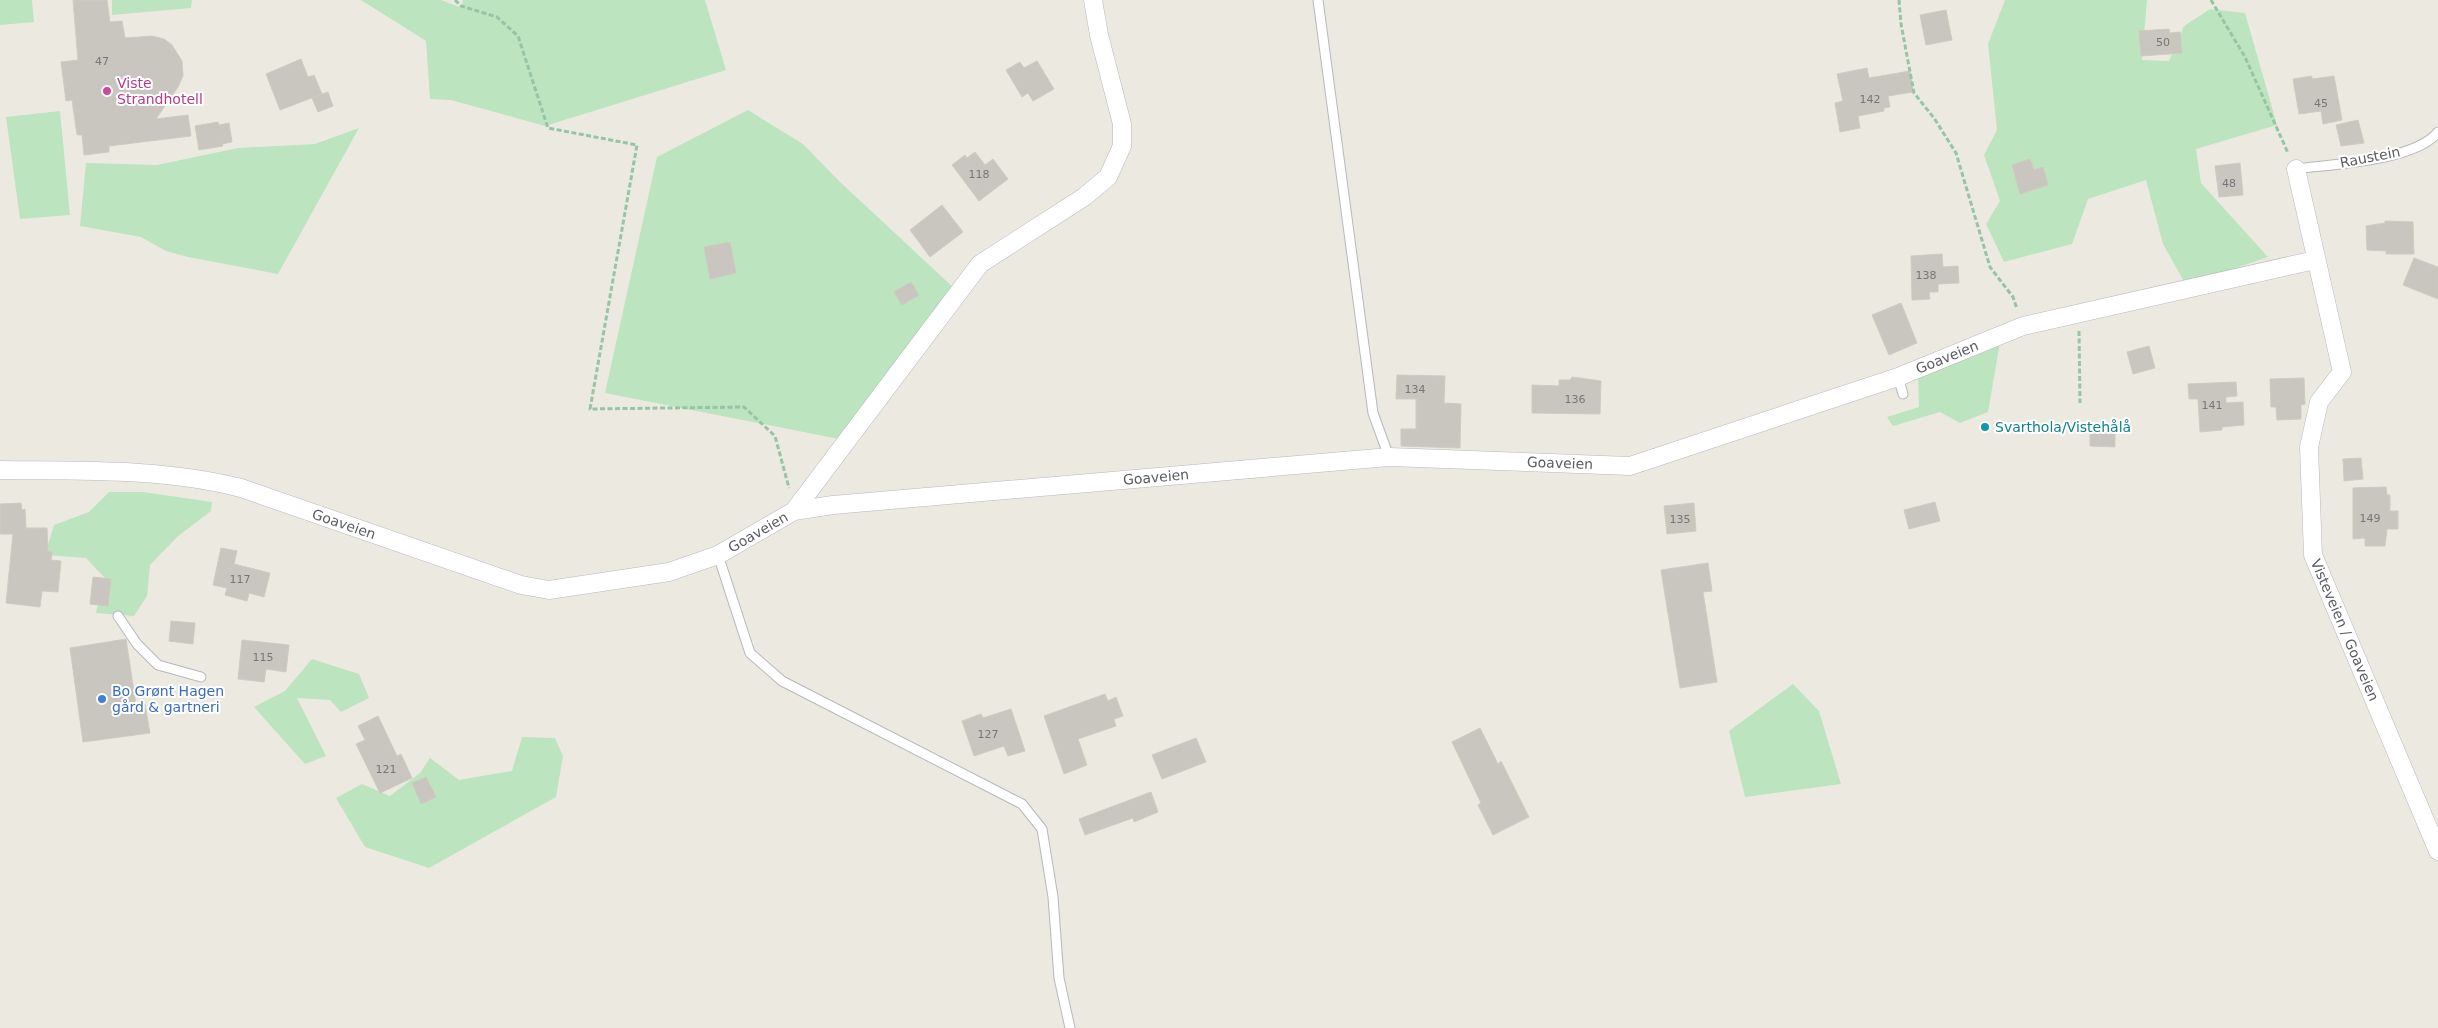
<svg xmlns="http://www.w3.org/2000/svg" width="2438" height="1028" font-family="'DejaVu Sans',sans-serif">
	<style>
		.green { fill: #bce4be }
		.building { fill: #c9c6c0; stroke: #d0cbbf }
		.lines { fill: none; stroke-linecap: round; stroke-linejoin: round }
		.service-casing { stroke: #b6b8bd; stroke-width: 11 }
		.minor-casing { stroke: #b6b8bd; stroke-width: 19 }
		.path { stroke: #96c4a5; stroke-width: 3; stroke-dasharray: 5 2.5; stroke-linecap: butt }
		.service { stroke: #fff; stroke-width: 9 }
		.minor { stroke: #fff; stroke-width: 18 }
		.hotel-dot { fill: #d1479c; stroke: #fff; stroke-width: 2 }
		.culture-dot { fill: #0f9aa8; stroke: #fff; stroke-width: 2 }
		.shop-dot { fill: #3f7fe0; stroke: #fff; stroke-width: 2 }
		.labels { text-anchor: middle; stroke-width: 4; stroke-linejoin: round; paint-order: stroke }
		.number-label { font-size: 11px; fill: #757679 }
		.hotel-label { font-size: 14px; fill: #b23c85; stroke: #fff; text-anchor: start }
		.street-label { font-size: 14px; fill: #595c61; stroke: #fff }
		.culture-label { font-size: 14px; fill: #0d838f; stroke: #fff; text-anchor: start }
		.shop-label { font-size: 14px; fill: #366cbe; stroke: #fff; text-anchor: start }
	</style>
	<rect width="100%" height="100%" fill="#eceae0"/>
	<!-- green -->
	<g class="green">
		<path d="M0,0H32L34,22L0,25Z"/>
		<path d="M112,0H192L191,8L112,15Z"/>
		<path d="M361,0H441L462,8L463,0H705L726,70L545,126L451,100L430,99L426,41Z"/>
		<path d="M2005,0H2147L2142,60L2169,61L2184,26L2210,9L2245,13L2277,125L2196,149L2201,183L2268,257L2186,285L2163,244L2146,180L2088,199L2072,244L2004,262L1986,224L2000,201L1984,155L1997,130L1988,44Z"/>
		<path d="M748,110L803,144L839,181L956,290L844,440L605,393L657,157Z"/>
		<path d="M60,111L70,215L20,219L6,117Z"/>
		<path d="M359,128L278,274L188,257L166,251L141,237L80,226L86,163L157,165L238,148L315,144Z"/>
		<path d="M2000,342L1988,412L1960,423L1940,412L1893,426L1887,417L1919,407L1918,374Z"/>
		<path d="M109,492H143L212,502L211,511L177,537L150,565L147,596L134,616L96,613L104,577L86,558L45,555L54,525L89,512Z"/>
		<path d="M312,659L359,674L369,698L341,712L330,700L297,698L326,756L305,764L254,707L285,691Z"/>
		<path d="M1793,684L1819,711L1841,784L1745,797L1729,731Z"/>
		<path d="M522,737L555,738L563,756L556,797L429,868L365,847L336,798L362,784L390,796L420,773L430,758L459,780L512,771Z"/>
	</g>
	<!-- building -->
	<g class="building">
		<path d="M73,0H107L110,22L122,21L125,38L152,36L164,39L172,45L182,61L183,76L178,87L156,119L188,115L191,136L109,146V152L84,155L82,135H77L72,100L66,101L61,62L78,60Z"/>
		<path d="M1946,10L1952,40L1926,45L1920,15Z"/>
		<path d="M2169,29L2170,33L2180,32L2182,53L2141,56L2139,31Z"/>
		<path d="M301,59L308,77L314,75L322,94L280,110L266,74Z"/>
		<path d="M1037,61L1054,89L1033,101L1028,93L1022,97L1006,70L1020,62L1024,68Z"/>
		<path d="M1867,68L1869,78L1910,71L1913,92L1888,96L1890,107L1884,108V111L1858,116L1860,128L1840,132L1835,103L1843,101L1837,74Z"/>
		<path d="M2312,76V79L2334,76L2342,120L2323,124L2321,111L2299,114L2293,79Z"/>
		<path d="M328,92L333,106L318,112L312,98Z"/>
		<path d="M2358,120L2364,143L2341,146L2336,125Z"/>
		<path d="M218,122L219,125L229,123L232,142L222,144L223,146L199,150L195,126Z"/>
		<path d="M975,152L985,165L993,159L1008,179L979,201L952,165L965,155L967,158Z"/>
		<path d="M2030,159L2034,170L2043,167L2048,185L2020,194L2012,165Z"/>
		<path d="M2240,163L2243,195L2219,197L2215,166Z"/>
		<path d="M942,205L963,232L930,257L910,230Z"/>
		<path d="M2385,221L2413,222L2414,254H2386V251L2367,250L2366,226L2385,223Z"/>
		<path d="M730,242L736,273L710,279L704,247Z"/>
		<path d="M1942,254L1943,267L1958,266L1959,283L1938,284V292H1929L1930,299L1912,300L1911,256Z"/>
		<path d="M2414,258L2438,267V299L2403,285Z"/>
		<path d="M911,282L919,295L902,305L894,292Z"/>
		<path d="M1901,303L1917,343L1889,355L1872,315Z"/>
		<path d="M2149,346L2155,368L2133,374L2127,352Z"/>
		<path d="M1397,375L1445,376L1444,403L1461,404L1460,448L1401,446V429H1416V399H1396Z"/>
		<path d="M1572,377L1601,381L1600,414L1532,413V385L1559,386V380H1570Z"/>
		<path d="M2304,378L2305,404L2301,405V419L2277,420L2276,407H2271L2270,379Z"/>
		<path d="M2236,382L2237,396L2226,397V403L2243,402L2244,425L2222,427V430L2200,432L2198,399H2189L2188,384Z"/>
		<path d="M2090,429L2115,430V447L2090,446Z"/>
		<path d="M2361,458L2363,479L2344,481L2343,459Z"/>
		<path d="M2386,487L2387,495H2390V511H2398V529H2387L2385,546H2365V538L2353,539V488Z"/>
		<path d="M1935,502L1940,521L1909,529L1904,510Z"/>
		<path d="M21,503L22,510L25,509L26,528H47L48,551L52,552L51,560L61,561L58,592L42,591L40,607L6,603L13,534H0V504Z"/>
		<path d="M1694,503L1696,531L1667,534L1664,506Z"/>
		<path d="M221,548L237,551L234,564L270,573L264,597L249,593L247,601L225,595L227,588L213,585Z"/>
		<path d="M1708,563L1712,591L1703,592L1717,682L1680,688L1661,570Z"/>
		<path d="M93,577L111,579L108,606L90,604Z"/>
		<path d="M171,621L195,623L193,644L169,641Z"/>
		<path d="M126,639L136,705L145,704L150,733L83,742L70,648Z"/>
		<path d="M242,640L289,645L286,672L266,669L264,682L238,679Z"/>
		<path d="M1105,694L1108,701L1116,697L1123,716L1114,719L1116,726L1078,739L1087,765L1064,774L1044,716Z"/>
		<path d="M1011,709L1025,751L1008,756L1004,746L974,756L962,721L981,714L983,718Z"/>
		<path d="M378,716L397,756L401,754L412,778L380,793L356,744L365,740L358,726Z"/>
		<path d="M1480,728L1498,764L1501,761L1529,817L1493,835L1478,805L1481,803L1452,742Z"/>
		<path d="M1196,738L1206,762L1162,779L1152,755Z"/>
		<path d="M426,777L436,797L421,804L412,783Z"/>
		<path d="M1151,792L1158,812L1134,822L1133,818L1085,835L1079,819Z"/>
	</g>
	<g class="lines">
		<!-- service casing -->
		<g class="service-casing">
			<g id="service">
				<path d="M1318,0L1373,413L1389,457"/>
				<path d="M2296,169C2332,164 2415,161 2438,132"/>
				<path d="M1898,377L1903,394"/>
				<path d="M718,555L750,653L782,681L1022,804L1042,829L1053,897L1059,978L1070,1028"/>
				<path d="M118,616L137,644L158,665L201,677"/>
			</g>
		</g>
		<!-- minor casing -->
		<g class="minor-casing">
			<g id="minor">
				<path d="M2296,169L2342,372L2319,402L2309,447L2313,555L2438,851"/>
				<path d="M0,470C81,471 162,468 241,488L521,585L549,590L669,572L718,555L794,511L833,505L1389,457L1630,466L1898,377L2023,326L2315,260"/>
				<path d="M794,511L980,264L1084,197L1108,177L1122,146V124L1099,35L1093,0"/>
			</g>
		</g>
		<!-- path -->
		<g class="path">
			<path d="M455,0L461,6L497,17L518,36L548,128L637,145L590,409L744,407L775,436L789,488"/>
			<path d="M1899,0L1901,24L1914,93L1934,118L1956,153L1990,267L2013,297L2017,309"/>
			<path d="M2211,0L2245,57L2288,153"/>
			<path d="M2079,331L2080,403"/>
		</g>
		<!-- service -->
		<use href="#service" class="service"/>
		<!-- minor -->
		<use href="#minor" class="minor"/>
	</g>
	<!-- markers -->
	<circle class="hotel-dot" cx="107" cy="91" r="5"/>
	<circle class="culture-dot" cx="1985" cy="427" r="5"/>
	<circle class="shop-dot" cx="102" cy="699" r="5"/>
	<g class="labels">
		<!-- number labels -->
		<g class="number-label">
			<text x="2163" y="46">50</text>
			<text x="102" y="65">47</text>
			<text x="1870" y="103">142</text>
			<text x="2321" y="107">45</text>
			<text x="979" y="178">118</text>
			<text x="2229" y="187">48</text>
			<text x="1926" y="279">138</text>
			<text x="1415" y="393">134</text>
			<text x="1575" y="403">136</text>
			<text x="2212" y="409">141</text>
			<text x="2370" y="522">149</text>
			<text x="1680" y="523">135</text>
			<text x="240" y="583">117</text>
			<text x="263" y="661">115</text>
			<text x="988" y="738">127</text>
			<text x="386" y="773">121</text>
		</g>
		<!-- hotel labels -->
		<g class="hotel-label">
			<text x="117" y="88">Viste<tspan x="117" dy="16">Strandhotell</tspan></text>
		</g>
		<!-- street labels -->
		<g class="street-label">
			<text transform="translate(2370 157) rotate(-11)" y="5">Raustein</text>
			<text transform="translate(1947 357) rotate(-22)" y="5">Goaveien</text>
			<text transform="translate(1560 463) rotate(2)" y="5">Goaveien</text>
			<text transform="translate(1156 477) rotate(-5)" y="5">Goaveien</text>
			<text transform="translate(344 524) rotate(19)" y="5">Goaveien</text>
			<text transform="translate(758 532) rotate(-30)" y="5">Goaveien</text>
			<text transform="translate(2345 630) rotate(67)" y="5">Visteveien / Goaveien</text>
		</g>
		<!-- culture labels -->
		<g class="culture-label">
			<text x="1995" y="432">Svarthola/Vistehålå</text>
		</g>
		<!-- shop labels -->
		<g class="shop-label">
			<text x="112" y="696">Bo Grønt Hagen<tspan x="112" dy="16">gård &amp; gartneri</tspan></text>
		</g>
	</g>
</svg>
